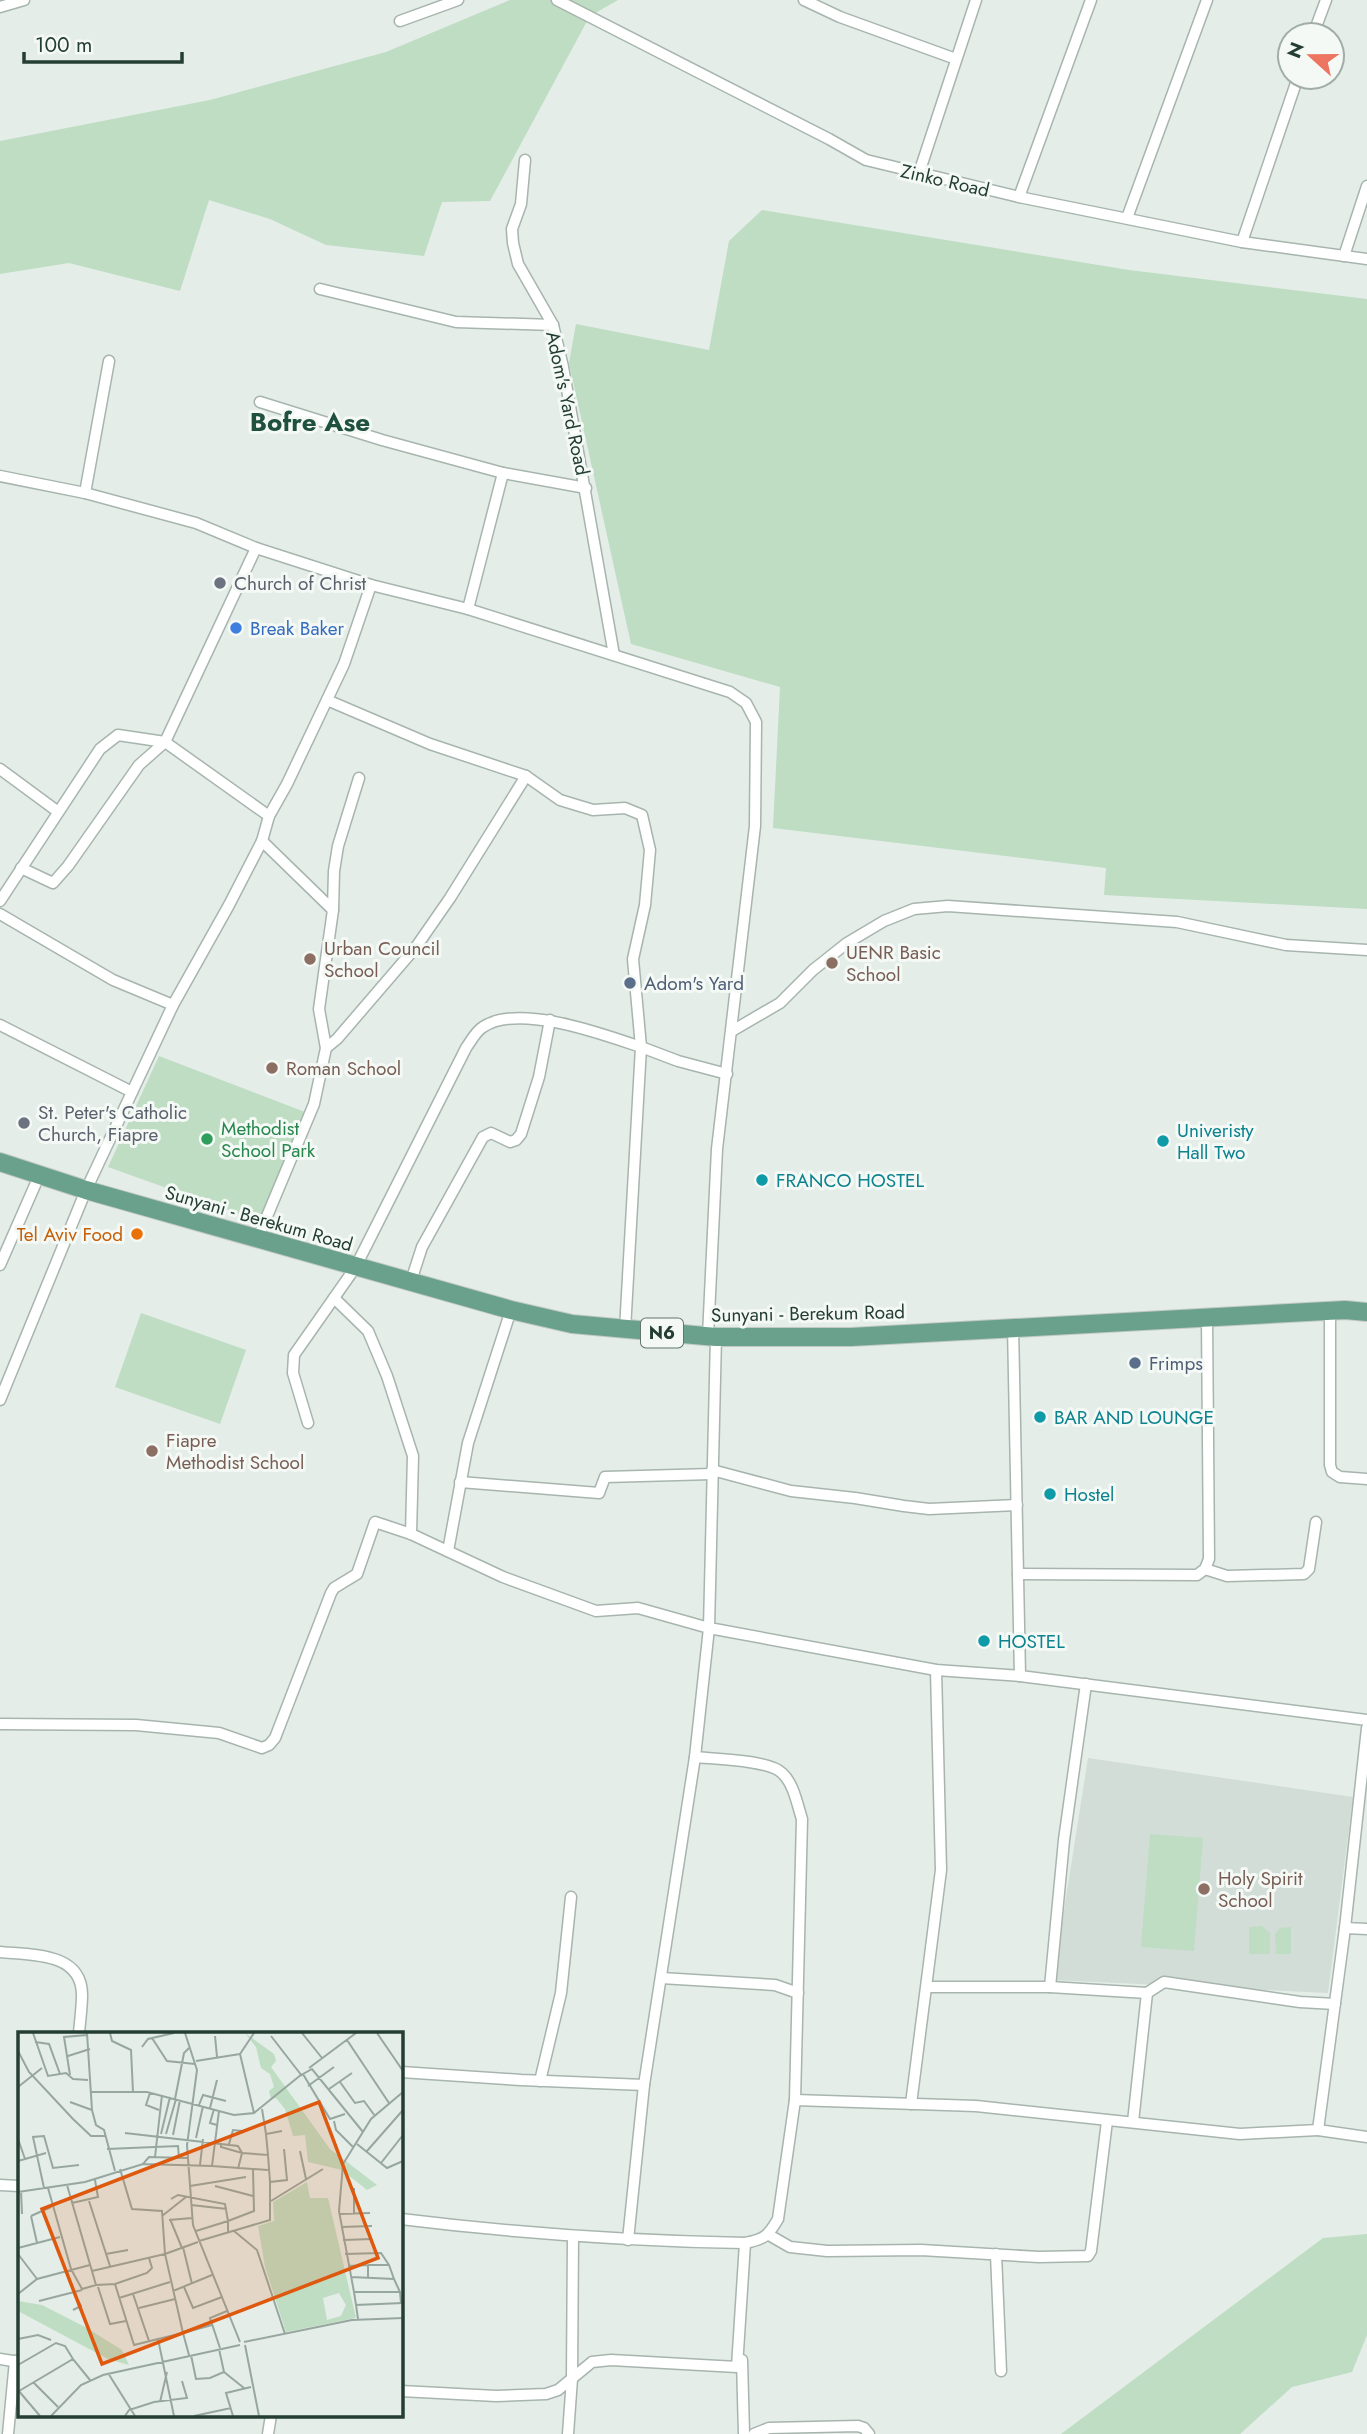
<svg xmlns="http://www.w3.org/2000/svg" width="1367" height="2434" font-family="Jost,sans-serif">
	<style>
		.built { fill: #d2ddd7 }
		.green { fill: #beddc3 }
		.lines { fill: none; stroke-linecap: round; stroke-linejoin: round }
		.minor-casing { stroke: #a7b5ae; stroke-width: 13 }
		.primary-casing { stroke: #c2c9c6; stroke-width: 20 }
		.minor { stroke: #fff; stroke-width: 10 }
		.primary { stroke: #6aa18d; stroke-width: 18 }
		.worship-dot { fill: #6b7280; stroke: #f4f9f6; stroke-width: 2.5 }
		.shop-dot { fill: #3f7fe0; stroke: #f4f9f6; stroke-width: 2.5 }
		.education-dot { fill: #8d6e63; stroke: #f4f9f6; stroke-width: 2.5 }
		.service-dot { fill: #5c6f8a; stroke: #f4f9f6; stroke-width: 2.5 }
		.leisure-dot { fill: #2e9e5b; stroke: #f4f9f6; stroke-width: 2.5 }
		.culture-dot { fill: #0f9aa8; stroke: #f4f9f6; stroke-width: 2.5 }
		.food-dot { fill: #e8710a; stroke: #f4f9f6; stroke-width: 2.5 }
		.labels { text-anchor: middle; stroke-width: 6; stroke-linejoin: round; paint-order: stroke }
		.shield { fill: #f4f9f6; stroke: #62766e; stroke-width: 2 }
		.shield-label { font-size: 18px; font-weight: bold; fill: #243e34 }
		.street-label { font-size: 19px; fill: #243e34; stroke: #f4f9f6 }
		.worship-label { font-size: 19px; fill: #5b616d; stroke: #f4f9f6; text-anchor: start }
		.shop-label { font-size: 19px; fill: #366cbe; stroke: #f4f9f6; text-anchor: start }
		.education-label { font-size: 19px; fill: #785e54; stroke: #f4f9f6; text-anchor: start }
		.service-label { font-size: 19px; fill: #4e5e75; stroke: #f4f9f6; text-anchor: start }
		.leisure-label { font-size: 19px; fill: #27864d; stroke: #f4f9f6; text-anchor: start }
		.culture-label { font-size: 19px; fill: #0d838f; stroke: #f4f9f6; text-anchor: start }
		.food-label { font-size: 19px; fill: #c56008; stroke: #f4f9f6; text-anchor: end }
		.district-label { font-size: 26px; font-weight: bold; fill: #20503f; stroke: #f4f9f6 }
		.inset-road { fill: none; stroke: #97a7a0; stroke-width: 2 }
		.view { fill: #de580e; fill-opacity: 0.15; stroke: #de580e; stroke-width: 3.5 }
		.inset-edge { fill: none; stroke: #243e34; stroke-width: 3.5 }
	</style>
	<rect width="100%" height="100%" fill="#e4ede8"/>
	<!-- built -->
	<path class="built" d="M1088,1758L1353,1797L1328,1993L1053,1980Z"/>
	<!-- green -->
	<g class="green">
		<path d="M510,0H618L597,12L586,23L490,201L442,202L424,256L326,245L270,219L209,200L180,291L69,263L0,274V141L210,100L386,52Z"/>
		<path d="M762,210L1129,270L1367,299V909L1104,895L1106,868L773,828L780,687L631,644L569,363L576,324L709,350L729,241Z"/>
		<path d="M159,1056L305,1112L259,1221L108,1167Z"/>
		<path d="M141,1313L246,1350L220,1424L115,1387Z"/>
		<path d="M1150,1834L1203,1838L1194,1951L1141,1947Z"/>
		<path d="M1262,1926L1270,1933V1954H1249V1927Z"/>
		<path d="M1291,1927V1954H1276L1275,1934L1280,1928Z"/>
		<path d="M1367,2234V2335L1352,2372L1292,2387L1240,2434H1061L1323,2238Z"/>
	</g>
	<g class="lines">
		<!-- minor casing -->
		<g class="minor-casing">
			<g id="minor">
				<path d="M557,0L829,139L866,160L1019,197L1242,242L1367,259"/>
				<path d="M804,0L840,17L956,59"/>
				<path d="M0,7L24,0"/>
				<path d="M400,21L458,0"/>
				<path d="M1313,35L1326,0"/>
				<path d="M525,160L521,204L512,229L513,243L518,264L553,325L563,367L614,655"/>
				<path d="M919,173L976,0"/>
				<path d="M1019,197L1091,0"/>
				<path d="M1127,218L1207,0"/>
				<path d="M1242,242L1298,77"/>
				<path d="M1344,256L1367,186"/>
				<path d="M320,289L456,322L553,325"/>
				<path d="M260,402L382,440L503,473L468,609L730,692L746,703L756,722L755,826L717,1149L708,1336"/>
				<path d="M503,473L586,488"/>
				<path d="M0,476L85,493"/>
				<path d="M256,548L371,585L468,609"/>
				<path d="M327,700L430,744L526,776L560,800L593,810L625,808L642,815L650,850L645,905L633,959L641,1047L678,1061L727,1074"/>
				<path d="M0,769L57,811"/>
				<path d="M262,841L333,910"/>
				<path d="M21,868L53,883L68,866L139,765L165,742L256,548L196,523L85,493L109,361"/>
				<path d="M0,901L100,749L118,735L165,742L269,816"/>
				<path d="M0,914L113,980L173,1005L86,1190L0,1400"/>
				<path d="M173,1005L229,905L262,841L269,816L287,784L344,664L371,585"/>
				<path d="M0,1025L132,1092"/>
				<path d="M732,1031L780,1003L813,970L847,943L884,921L914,909L948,906L1177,922L1286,945L1367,950"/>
				<path d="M326,1048L337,1039L416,947L450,898L526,776"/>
				<path d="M257,1240L314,1104L326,1048L319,1009L333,910L334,871L338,846L359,778"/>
				<path d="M0,1265L39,1176"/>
				<path d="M411,1281L422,1247L483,1137L491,1133L510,1142L516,1140L521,1134L539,1077L550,1020"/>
				<path d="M334,1298L368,1331L387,1376L413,1456L411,1534"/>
				<path d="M1330,1311V1465L1332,1472L1340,1477L1367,1479"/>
				<path d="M1013,1326L1020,1676"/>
				<path d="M716,1337L709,1628L936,1670L1020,1676L1367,1720"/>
				<path d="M308,1423L293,1373L294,1355L355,1268L466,1048C471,1041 476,1031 483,1027C519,1003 602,1034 641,1047L625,1330"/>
				<path d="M712,1470L791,1491L855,1498L904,1506L929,1509L1017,1505"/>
				<path d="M460,1482L599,1493L605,1477L712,1474"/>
				<path d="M448,1551L468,1443L511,1310"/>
				<path d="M1205,1569L1227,1576L1304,1574L1309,1569L1316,1522"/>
				<path d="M1018,1574L1197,1575L1205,1569L1209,1559L1207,1319"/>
				<path d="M0,1724L136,1725L219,1733L262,1748L269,1745L275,1738L331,1593L334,1588L357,1574L375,1522L411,1534L503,1577L596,1611L638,1608L709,1628L695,1757L644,2085L628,2240"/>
				<path d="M1367,1728L1345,1928L1367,1929"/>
				<path d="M695,1757C714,1759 769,1760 782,1773C794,1784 797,1804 802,1819L795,2100"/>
				<path d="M0,1952C31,1955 82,1952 82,1995C82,2007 80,2021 79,2033"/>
				<path d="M661,1978L775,1985L798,1993"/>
				<path d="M927,1987H1050L1147,1993L1164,1982L1300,2002L1335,2004"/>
				<path d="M1050,1987L1064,1840L1086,1684"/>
				<path d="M401,2072L521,2080L644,2085"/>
				<path d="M540,2081L561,1993L571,1897"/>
				<path d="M911,2104L941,1870L936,1670"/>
				<path d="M1133,2122L1147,1993"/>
				<path d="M1318,2130L1367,2137"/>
				<path d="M0,2185L19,2186"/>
				<path d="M401,2219C515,2233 629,2241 745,2243C765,2239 768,2236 778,2219L795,2100L976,2106L1240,2134L1318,2130L1345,1928"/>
				<path d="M769,2235L790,2247L827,2251L921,2250L1039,2257L1088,2256L1091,2251L1107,2121"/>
				<path d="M996,2254L1001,2371"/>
				<path d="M0,2359L19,2362"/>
				<path d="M742,2360L744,2434"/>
				<path d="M401,2391L496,2396L546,2394L558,2390L592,2362L611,2360L737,2367L745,2243"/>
				<path d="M8,2434L15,2361"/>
				<path d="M268,2434L271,2415"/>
				<path d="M568,2434L572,2379L573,2236"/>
				<path d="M754,2434L769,2428L858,2426L864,2428L869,2434"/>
			</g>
		</g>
		<!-- primary casing -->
		<g class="primary-casing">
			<path id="primary" d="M0,1162L86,1190L511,1310L572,1324L716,1337H851L1345,1310L1367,1312"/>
		</g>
		<!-- minor -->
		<use href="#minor" class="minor"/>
		<!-- primary -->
		<use href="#primary" class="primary"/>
	</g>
	<!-- markers -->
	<g class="worship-dot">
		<circle cx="220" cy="583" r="7"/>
		<circle cx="24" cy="1123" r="7"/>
	</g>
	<circle class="shop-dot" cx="236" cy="628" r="7"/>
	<g class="education-dot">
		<circle cx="310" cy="959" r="7"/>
		<circle cx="832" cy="963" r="7"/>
		<circle cx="272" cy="1068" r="7"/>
		<circle cx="152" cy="1451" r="7"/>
		<circle cx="1204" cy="1889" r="7"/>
	</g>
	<g class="service-dot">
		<circle cx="630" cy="983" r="7"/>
		<circle cx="1135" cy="1363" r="7"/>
	</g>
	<circle class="leisure-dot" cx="207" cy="1139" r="7"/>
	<g class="culture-dot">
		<circle cx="1163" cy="1141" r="7"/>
		<circle cx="762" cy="1180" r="7"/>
		<circle cx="1040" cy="1417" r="7"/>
		<circle cx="1050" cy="1494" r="7"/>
		<circle cx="984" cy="1641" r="7"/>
	</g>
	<circle class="food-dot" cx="137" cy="1234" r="7"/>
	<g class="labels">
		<!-- shield labels -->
		<rect class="shield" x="641" y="1318.5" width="42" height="29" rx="5"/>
		<g class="shield-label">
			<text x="662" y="1339">N6</text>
		</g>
		<!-- street labels -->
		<g class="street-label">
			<text transform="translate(945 180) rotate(13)" y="7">Zinko Road</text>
			<text transform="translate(568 403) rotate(78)" y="7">Adom's Yard Road</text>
			<text transform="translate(259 1218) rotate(16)" y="7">Sunyani - Berekum Road</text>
			<text transform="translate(808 1313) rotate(-1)" y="7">Sunyani - Berekum Road</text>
		</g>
		<!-- worship labels -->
		<g class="worship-label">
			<text x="234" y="590">Church of Christ</text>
			<text x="38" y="1119">St. Peter's Catholic<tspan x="38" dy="22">Church, Fiapre</tspan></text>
		</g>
		<!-- shop labels -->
		<g class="shop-label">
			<text x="250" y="635">Break Baker</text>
		</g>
		<!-- education labels -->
		<g class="education-label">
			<text x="324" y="955">Urban Council<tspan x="324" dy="22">School</tspan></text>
			<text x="846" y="959">UENR Basic<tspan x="846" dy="22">School</tspan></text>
			<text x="286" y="1075">Roman School</text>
			<text x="166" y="1447">Fiapre<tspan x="166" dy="22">Methodist School</tspan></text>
			<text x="1218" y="1885">Holy Spirit<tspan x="1218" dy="22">School</tspan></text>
		</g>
		<!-- service labels -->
		<g class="service-label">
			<text x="644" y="990">Adom's Yard</text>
			<text x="1149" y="1370">Frimps</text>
		</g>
		<!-- leisure labels -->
		<g class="leisure-label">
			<text x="221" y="1135">Methodist<tspan x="221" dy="22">School Park</tspan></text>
		</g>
		<!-- culture labels -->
		<g class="culture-label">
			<text x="1177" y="1137">Univeristy<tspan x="1177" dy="22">Hall Two</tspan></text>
			<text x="776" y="1187">FRANCO HOSTEL</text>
			<text x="1054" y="1424">BAR AND LOUNGE</text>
			<text x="1064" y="1501">Hostel</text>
			<text x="998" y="1648">HOSTEL</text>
		</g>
		<!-- food labels -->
		<g class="food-label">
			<text x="123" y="1241">Tel Aviv Food</text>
		</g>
		<!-- district labels -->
		<g class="district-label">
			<text x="310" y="431">Bofre Ase</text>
		</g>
	</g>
	<!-- overview -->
	<g transform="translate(18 2032)">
		<rect width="385" height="385" fill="#e4ede8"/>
		<path d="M227,1L256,22L258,29L253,35L312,117L359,153L349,158L324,138L290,130L287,103L275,104L267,77L258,66L253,67L251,59L256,55L252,42L243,36L238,15ZM289,150L292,166H310L338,286L268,300L247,235L240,194L256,189L255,170ZM321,261L328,273L323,284L309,288L305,266ZM0,269L24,273L67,295L104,318L111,333L90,327L0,279Z" fill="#beddc3" fill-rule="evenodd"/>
		<path class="inset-road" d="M15,1L30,44L48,41L55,47L70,48M69,1L74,78L78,93L86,98L97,139M92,1L94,9L113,18L115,60M167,1L179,38L169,113L175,193L222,310M284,1L304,26M359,1L385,39M197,4L199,25M253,4L284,44M134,6L149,29L177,32M329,8L371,71M17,10L31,12L42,42M124,15L130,7L156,1M0,19L11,40L55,87L73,104H87M222,22L236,1M50,24L72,17M178,29L222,22M291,36L338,1M52,43L46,5L69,3M322,50L337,71L346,69L357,84M290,54L316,35M0,55L24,36M311,57L334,41M72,60H129L216,83L236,81L222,22M132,61L128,73L141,78M157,67L166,21L172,15M52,70L74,78M181,73L185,63L208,69M192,76L199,48M196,77L192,91L199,93M244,77L248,102M236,81L284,42M327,82L312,87L285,42L294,37L345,100M316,89L318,98L336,116M107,101L220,114L224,121L220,137M143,102L152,65M148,102L158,67M155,103L162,68M178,106L185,74M0,107L7,127M203,111V115L224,121L250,123L248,102L264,99M211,112L215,98L225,99M339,112L369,136L385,129M89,117L160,114L161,126M282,119L288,147M349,119L385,78M250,123L252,150M137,125L144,63M0,129L28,121M363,131L385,103M125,132L131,125L169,126M182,133L185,107M194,134L250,138M49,153L78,253L97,252L116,313L140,307M172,154L228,145M197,154L235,164M26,156L15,105L26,104L35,136L61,133M30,156L53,237L64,257L78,253M3,159L4,182M0,160L67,150L125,132L194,134L201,79M153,167L160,163L207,172L210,189L178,199M71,169L92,234M253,169L305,137M54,171L80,165L77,148M173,173L209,177M321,182L352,181M336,182V156M13,184L19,211M13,184L33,175M144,184L168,165M152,187L164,216M151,188L174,186M323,195L354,194M216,199L239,218L267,302M210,200V189L236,179L235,138M325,208L354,207M181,209L252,188V150L269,148L266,117M180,210L147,222L165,301L194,293M165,215L174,252M0,216L42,205M0,222L19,247M88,222L110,218M327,222L363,221L371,233M350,233H371L376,247M330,234L350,233V246M74,239L147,222L144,179L114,177L102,137M333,245L376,247L382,260M97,252L129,241L134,236L131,226M80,255L92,292L108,289M166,255L175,276L204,265M155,259L194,243M336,260L321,179L325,132L353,87L385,60M0,262L19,247L72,233M115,262L131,309M101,266L152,250M21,269L64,258M338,273L336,260H382L383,271M121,276L157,267M55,278L63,274L56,261M340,287L338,273L385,271M0,307L20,303L33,308M226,310L334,288L385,286M227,313L241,384M202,316L192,286L209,279M173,323L178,347L192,346L206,340L201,317M0,333L38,311L47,314L55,327M206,340L226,356M90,341L117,384M15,350L40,375M0,358L22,384M1,359L55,327L72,348M142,370L149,340M33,384L63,353L85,343L222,313M107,384L111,378L136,370L169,366L164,349M156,384L140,307L165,301L171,323M176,384L213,376M215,384L208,361L233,355"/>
		<path class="view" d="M301,70L360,226L84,332L24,177Z"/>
		<rect width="385" height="385" class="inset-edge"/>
	</g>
	<!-- north arrow -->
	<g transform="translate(1311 56) rotate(291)"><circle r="33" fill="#f4f9f6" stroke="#a1aea8" stroke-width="2"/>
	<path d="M0-5L12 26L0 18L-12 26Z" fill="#ed7461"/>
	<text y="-10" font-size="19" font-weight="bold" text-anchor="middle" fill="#243e34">N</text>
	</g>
	<!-- scale -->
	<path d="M24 52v10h158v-10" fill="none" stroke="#243e34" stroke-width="3.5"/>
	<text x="35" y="52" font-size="21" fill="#243e34" stroke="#f4f9f6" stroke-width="5" paint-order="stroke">100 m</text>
</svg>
